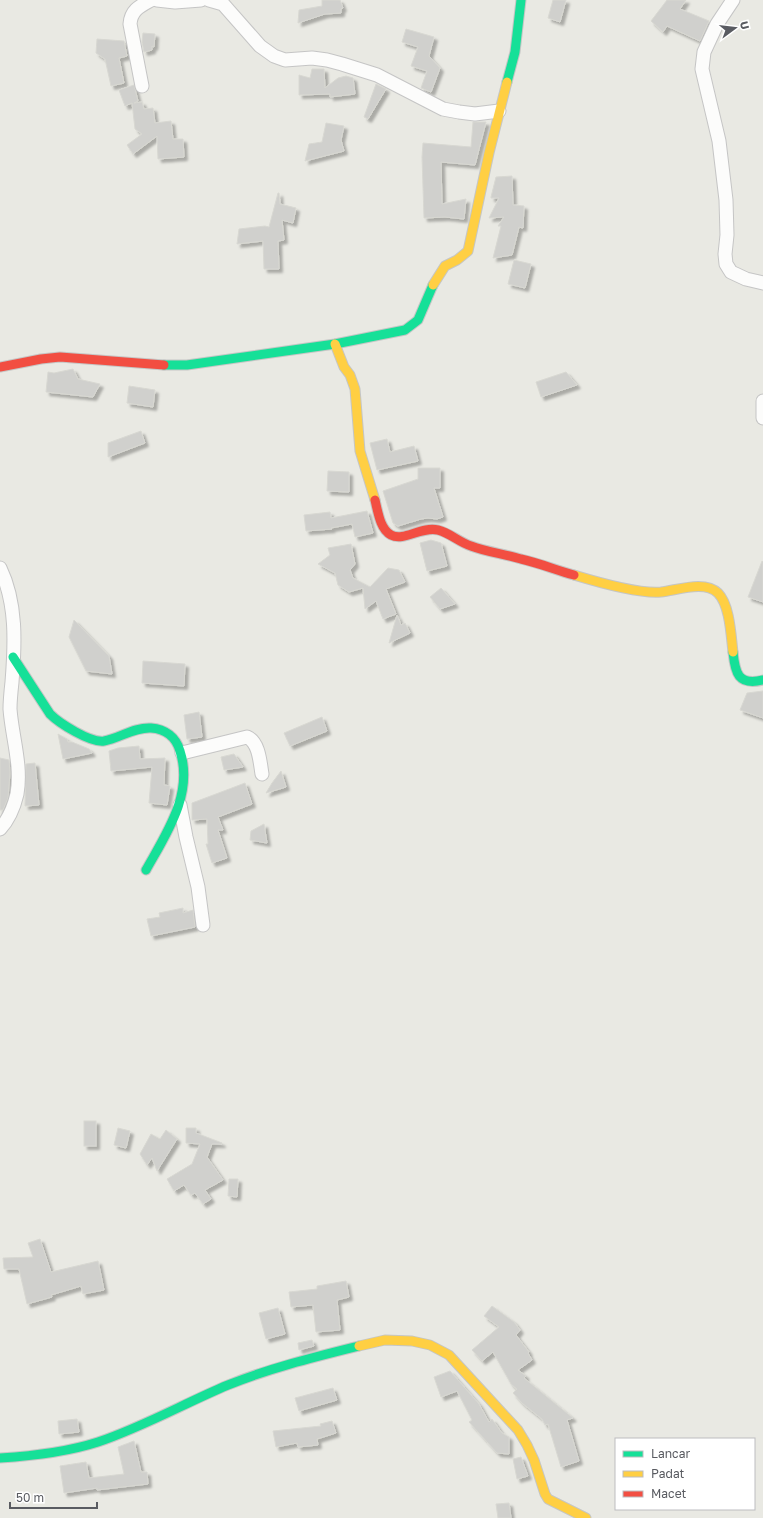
<svg xmlns="http://www.w3.org/2000/svg" width="763" height="1518" font-family="'Golos Text',sans-serif">
	<style>
		.building { fill: #d0d0cd; stroke: #d8d8d2; filter: url(#shadow) }
		.lines { fill: none; stroke-linecap: round; stroke-linejoin: round }
		.street-casing { stroke: #c5c5c5; stroke-width: 15 }
		.fast-casing { stroke: #c5c6c5; stroke-width: 11 }
		.slow-casing { stroke: #c5c6c5; stroke-width: 11 }
		.jam-casing { stroke: #c5c6c5; stroke-width: 11 }
		.street { stroke: #fcfcfb; stroke-width: 13 }
		.fast { stroke: #16e098; stroke-width: 9 }
		.slow { stroke: #ffcf43; stroke-width: 9 }
		.jam { stroke: #f24e42; stroke-width: 9 }
	</style>
	<defs>
		<filter id="shadow"><feDropShadow dx="3.5" dy="3.5" stdDeviation="1" flood-color="#0004"/></filter>
	</defs>
	<rect width="100%" height="100%" fill="#e9e9e3"/>
	<!-- building -->
	<g class="building">
		<path d="M322,0H340L343,8L341,9V13L325,14L298,23L299,10L322,6Z"/>
		<path d="M553,0H566L560,22L548,18Z"/>
		<path d="M667,0H686L680,9L709,21L700,41L667,26L663,32L651,21Z"/>
		<path d="M406,29L434,37L429,56L440,68L431,92L421,88L427,71L411,66L418,47L402,42Z"/>
		<path d="M143,33L155,34L154,47L152,46V50L144,52L142,42Z"/>
		<path d="M97,39L124,41L127,56L119,58L124,83L111,86L105,59L96,53Z"/>
		<path d="M312,69H324L325,88L338,78L346,76L353,78L355,94L330,97V94L299,95V75L310,78Z"/>
		<path d="M376,84L386,89L368,119L364,117Z"/>
		<path d="M134,85L138,101L134,103L142,102L144,109L153,108L155,123L171,121L173,139H183L184,157L158,159L157,136L133,154L127,145L142,134L135,129L132,103L125,106L119,90Z"/>
		<path d="M473,122H486L475,165L441,162L442,204L466,199L464,219L445,217L424,218L422,157L423,143L471,147Z"/>
		<path d="M326,123L344,126L341,140L344,151L305,161L309,144L322,142Z"/>
		<path d="M512,176L513,205L524,206L523,228L519,227L512,255L493,258L501,226H498L504,217L489,218L499,198H491V197L496,177Z"/>
		<path d="M278,193H279L280,204L296,208L293,223L282,220L284,240L278,241L279,269H264L263,241L237,244L239,229L265,226L269,227Z"/>
		<path d="M514,260L531,264L525,288L508,284Z"/>
		<path d="M73,369L78,379L100,384L93,397L46,392L48,372L54,373Z"/>
		<path d="M566,372L577,385L541,397L536,382Z"/>
		<path d="M129,386L155,390L153,407L127,403Z"/>
		<path d="M141,431L145,443L108,457V443Z"/>
		<path d="M387,439L390,452L414,446L418,461L377,470L370,443Z"/>
		<path d="M418,468H440V488H434L443,517L437,519L428,518L421,519L398,526L393,523L383,491L418,479Z"/>
		<path d="M328,471L349,472V492L327,491Z"/>
		<path d="M367,511L373,533L355,537L352,524L331,528L332,529L306,531L304,515L330,512L331,518Z"/>
		<path d="M431,540L441,543L447,566L427,571L420,543Z"/>
		<path d="M351,544L355,564L350,570L353,578L370,587L388,568L399,570L405,582L386,589L396,614L383,619L376,601L365,609L363,588L349,592L338,585L335,573L318,564L330,555L328,548Z"/>
		<path d="M762,561L763,562V602L748,597Z"/>
		<path d="M441,588L455,604L440,609L430,597Z"/>
		<path d="M397,615L401,625L405,623L410,633L389,643Z"/>
		<path d="M74,620L109,656L112,674L86,671L69,637Z"/>
		<path d="M143,661L185,664L184,686L142,683Z"/>
		<path d="M763,691V718L740,710L747,693Z"/>
		<path d="M199,712L202,737L187,739L184,715Z"/>
		<path d="M322,717L327,731L290,746L284,733Z"/>
		<path d="M58,734L67,739L68,742H72L89,749L92,753L63,759Z"/>
		<path d="M139,746L140,759L165,758L164,785L170,786L167,805L149,803L152,767L111,771L109,751L118,748Z"/>
		<path d="M234,754L243,767L224,770L221,757Z"/>
		<path d="M0,758L9,760L10,773L8,798L3,810H0Z"/>
		<path d="M35,763L39,805L25,806L26,764Z"/>
		<path d="M281,771L286,787L266,793L272,783Z"/>
		<path d="M245,783L252,804L218,817L223,830H218L227,858L212,863L206,844H208L207,819L192,820V803Z"/>
		<path d="M264,824L267,843L250,840L251,831Z"/>
		<path d="M183,908V913L193,910L195,927L151,936L147,919L160,917L159,913Z"/>
		<rect x="84" y="1121" width="12" height="25"/>
		<path d="M118,1128L130,1131L126,1148L114,1145Z"/>
		<path d="M186,1128H196V1133L222,1143V1144H212L207,1157L223,1180L205,1190L211,1199L203,1204L195,1193L191,1195L184,1185L174,1191L167,1179L192,1164L200,1144L186,1143Z"/>
		<path d="M166,1130L177,1139L157,1171L152,1158L147,1165L140,1154L151,1134L160,1139Z"/>
		<path d="M229,1179H238L237,1197L228,1196Z"/>
		<path d="M40,1239L51,1272L98,1261L104,1290L83,1294L81,1286L51,1295L52,1297L27,1304L19,1269H4L3,1258L33,1257L28,1243Z"/>
		<path d="M346,1281L349,1297L337,1300L340,1330L316,1332L313,1305L291,1307L289,1292L317,1289V1286Z"/>
		<path d="M492,1306L514,1322L520,1330L516,1335L529,1352L528,1353L532,1360L518,1370L526,1376L524,1378L573,1418L567,1420L579,1461L561,1467L548,1424L545,1425L542,1419L522,1403L513,1393L517,1389L511,1384L493,1352L482,1361L472,1350L499,1327L484,1316Z"/>
		<path d="M278,1308L285,1334L266,1339L259,1313Z"/>
		<path d="M312,1340L314,1346L299,1350L298,1343Z"/>
		<path d="M450,1371L479,1404L489,1422L492,1419L502,1433L509,1437V1454L497,1453L469,1422L472,1420L457,1391L441,1397L434,1377Z"/>
		<path d="M333,1388L337,1400L299,1411L295,1398Z"/>
		<path d="M77,1419L79,1432L59,1434L58,1421Z"/>
		<path d="M332,1421L336,1433L317,1439L318,1445L298,1447L297,1443L276,1447L273,1431L321,1426L320,1424Z"/>
		<path d="M134,1441L141,1472H147L148,1484L97,1490V1488L64,1493L60,1466L86,1462L89,1478L124,1474L118,1447Z"/>
		<path d="M521,1457L528,1476L517,1479L513,1459Z"/>
		<path d="M509,1503L511,1518H498L496,1504Z"/>
	</g>
	<g class="lines">
		<!-- street casing -->
		<g class="street-casing">
			<g id="street">
				<path d="M157,0L175,2L201,0"/>
				<path d="M209,0L223,4L260,46L274,56L285,60L312,58L327,60L342,64L377,75L443,109L459,112L475,114L499,111"/>
				<path d="M733,0L717,24L704,52L702,69L719,141L726,200L727,235L725,254L726,264L731,272L746,279L763,283"/>
				<path d="M142,86L130,24C131,10 140,6 151,0"/>
				<path d="M763,401V418"/>
				<path d="M0,568C17,603 15,644 12,682C11,691 10,700 10,709C12,737 22,765 17,794C14,807 9,819 0,829"/>
				<path d="M182,753L247,737C259,742 260,762 262,774"/>
				<path d="M180,805L186,837L198,887L203,925"/>
			</g>
		</g>
		<!-- fast casing -->
		<g class="fast-casing">
			<g id="fast">
				<path d="M507,82L515,52L521,0"/>
				<path d="M164,365H187L335,344L405,330L418,320L433,285"/>
				<path d="M733,652C735,673 738,686 763,680"/>
				<path d="M13,657L50,714C59,723 90,743 104,741C120,738 134,727 151,728C165,729 176,737 180,751C194,794 166,834 146,870"/>
				<path d="M0,1458C33,1456 67,1452 98,1442C143,1427 185,1403 228,1385C270,1368 315,1357 359,1346"/>
			</g>
		</g>
		<!-- slow casing -->
		<g class="slow-casing">
			<g id="slow">
				<path d="M433,285L445,266L457,260L468,251L489,153L507,82"/>
				<path d="M335,344L344,367L350,375L355,389L360,451L375,500"/>
				<path d="M574,575C597,582 638,594 661,592C678,590 705,580 718,593C730,605 731,636 733,652"/>
				<path d="M359,1346L385,1340L412,1341L430,1345L449,1355L518,1430L527,1445L534,1460L545,1494L548,1499L586,1518"/>
			</g>
		</g>
		<!-- jam casing -->
		<g class="jam-casing">
			<g id="jam">
				<path d="M0,367L41,359L60,357L164,365"/>
				<path d="M375,500C378,512 380,529 391,535C404,542 421,526 438,530C450,533 459,542 471,546C487,552 505,554 521,559C539,563 556,570 574,575"/>
			</g>
		</g>
		<!-- street -->
		<use href="#street" class="street"/>
		<!-- fast -->
		<use href="#fast" class="fast"/>
		<!-- slow -->
		<use href="#slow" class="slow"/>
		<!-- jam -->
		<use href="#jam" class="jam"/>
	</g>
	<!-- legend -->
	<rect x="615" y="1438" width="140" height="72" fill="#ffffff" stroke="#bdbdc0"/>
	<rect x="623" y="1451" width="20" height="6" fill="#16e098" stroke="#bdbdc0"/>
	<text x="651" y="1458" font-size="12" fill="#595b61">Lancar</text>
	<rect x="623" y="1471" width="20" height="6" fill="#ffcf43" stroke="#bdbdc0"/>
	<text x="651" y="1478" font-size="12" fill="#595b61">Padat</text>
	<rect x="623" y="1491" width="20" height="6" fill="#f24e42" stroke="#bdbdc0"/>
	<text x="651" y="1498" font-size="12" fill="#595b61">Macet</text>
	<!-- north arrow -->
	<g transform="translate(735 28) rotate(75)" stroke="#ffffff" stroke-width="3" paint-order="stroke">
	<path d="M0-3L7 15L0 10L-7 15Z" fill="#595b61"/>
	<text y="-6" font-size="11" font-weight="bold" text-anchor="middle" fill="#595b61">U</text>
	</g>
	<!-- scale -->
	<path d="M10 1502v6h87v-6" fill="none" stroke="#595b61" stroke-width="2"/>
	<text x="16" y="1502" font-size="12" fill="#595b61" stroke="#ffffff" stroke-width="3" paint-order="stroke">50 m</text>
</svg>
